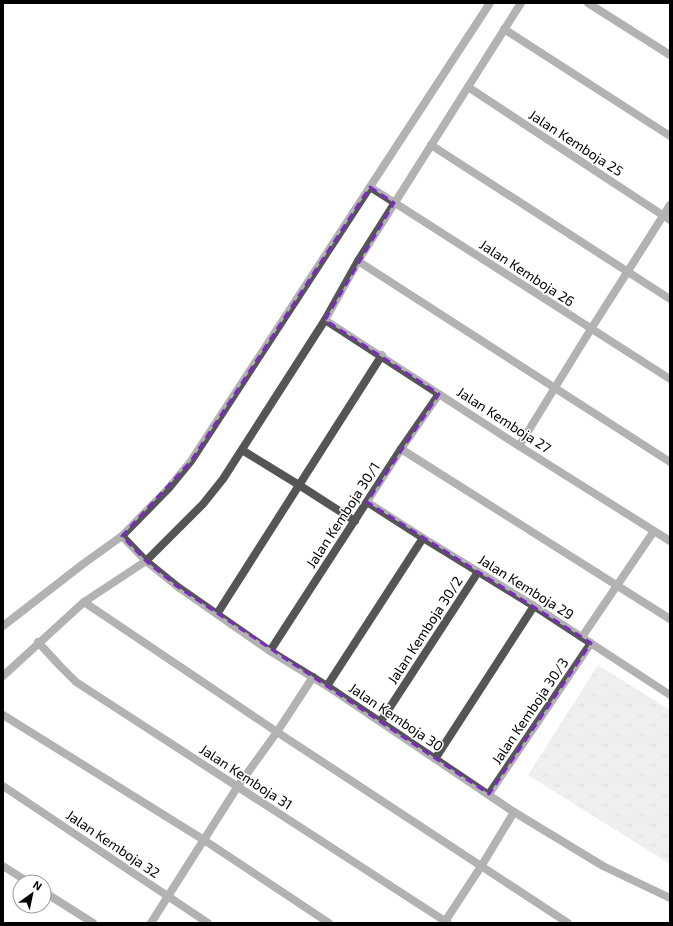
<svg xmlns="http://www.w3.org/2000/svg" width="673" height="926" font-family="'Exo 2',sans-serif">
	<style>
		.park { fill: url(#park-tufts) }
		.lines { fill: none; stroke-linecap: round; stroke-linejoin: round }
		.service { stroke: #555; stroke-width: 8 }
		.minor { stroke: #555; stroke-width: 8 }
		.marked { fill: none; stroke: #7b2cbf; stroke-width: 3; stroke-dasharray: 8 5; stroke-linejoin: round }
		.labels { text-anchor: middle; stroke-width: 3; stroke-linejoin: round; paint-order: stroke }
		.street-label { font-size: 14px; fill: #000; stroke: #fff }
	</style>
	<defs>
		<pattern id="park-tufts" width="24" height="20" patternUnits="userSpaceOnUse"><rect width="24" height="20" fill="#dcdcdc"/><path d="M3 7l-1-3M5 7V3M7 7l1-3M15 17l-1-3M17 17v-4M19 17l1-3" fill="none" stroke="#bbb"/></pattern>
	</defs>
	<rect width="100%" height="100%" fill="#fff"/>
	<!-- park -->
	<path class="park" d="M598,665L670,710V864L528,775Z"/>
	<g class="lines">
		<!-- service -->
		<g class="service">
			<path d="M504,29L670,136"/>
			<path d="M431,145L670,299"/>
			<path d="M358,261L670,462"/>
			<path d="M519,446L591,329L670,205"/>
			<path d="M401,449L670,619"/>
			<path d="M242,450L299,485L355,521"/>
			<path d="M84,602L277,732L568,923"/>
			<path d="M217,614L382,355"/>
			<path d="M582,637L654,531"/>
			<path d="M327,686L423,538"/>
			<path d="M3,715L204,840L329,923"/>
			<path d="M435,759L534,606"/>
			<path d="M3,866L28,882"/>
			<path d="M44,892L93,923"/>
			<path d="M151,923L238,786L277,732L313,677"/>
			<path d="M444,923L482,865L514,812"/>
		</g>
		<!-- minor -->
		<g class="minor">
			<path d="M588,3L670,55"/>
			<path d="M468,87L670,220"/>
			<path d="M370,187L670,379"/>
			<path d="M325,320L519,446L670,541"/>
			<path d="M367,502L423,538L534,606L670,695"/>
			<path d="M122,536L146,561L178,587L270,651L327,686L514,812L603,866L670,898"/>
			<path d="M3,626L83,564L122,536L169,488L191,461L490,3"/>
			<path d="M38,642L60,666L76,682L448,923"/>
			<path d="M270,651L401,449L439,394"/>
			<path d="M3,676L84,602L146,561L203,504L223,479L325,320L358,261L521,3"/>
			<path d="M381,721L478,572"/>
			<path d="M3,786L208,923"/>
			<path d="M489,794L591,643"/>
		</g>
	</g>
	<!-- marked area -->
	<path d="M0 0H673V926H0ZM370,187L394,203L325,320L439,394L367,502L591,643L489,794L178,587L146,561L122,536L191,461Z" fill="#fff" fill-opacity=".55" fill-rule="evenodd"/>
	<path class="marked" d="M370,187L394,203L325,320L439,394L367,502L591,643L489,794L178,587L146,561L122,536L191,461Z"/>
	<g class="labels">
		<!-- street labels -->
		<g class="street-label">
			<text transform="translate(576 143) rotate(33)" y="5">Jalan Kemboja 25</text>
			<text transform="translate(527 273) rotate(33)" y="5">Jalan Kemboja 26</text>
			<text transform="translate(504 420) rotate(33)" y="5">Jalan Kemboja 27</text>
			<text transform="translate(343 515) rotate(-57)" y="5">Jalan Kemboja 30/1</text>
			<text transform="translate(526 587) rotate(32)" y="5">Jalan Kemboja 29</text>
			<text transform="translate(425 630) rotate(-57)" y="5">Jalan Kemboja 30/2</text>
			<text transform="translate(530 711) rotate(-56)" y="5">Jalan Kemboja 30/3</text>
			<text transform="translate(396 717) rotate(34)" y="5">Jalan Kemboja 30</text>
			<text transform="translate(246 777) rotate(33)" y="5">Jalan Kemboja 31</text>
			<text transform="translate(113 844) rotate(34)" y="5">Jalan Kemboja 32</text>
		</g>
	</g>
	<!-- border -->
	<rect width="673" height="926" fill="none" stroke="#000000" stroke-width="8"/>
	<!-- north arrow -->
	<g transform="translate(32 894) rotate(33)"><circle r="19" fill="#ffffff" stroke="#999999"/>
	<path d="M0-3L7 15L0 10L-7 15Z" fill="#000000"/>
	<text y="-6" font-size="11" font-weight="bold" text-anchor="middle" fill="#000000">N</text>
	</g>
</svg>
